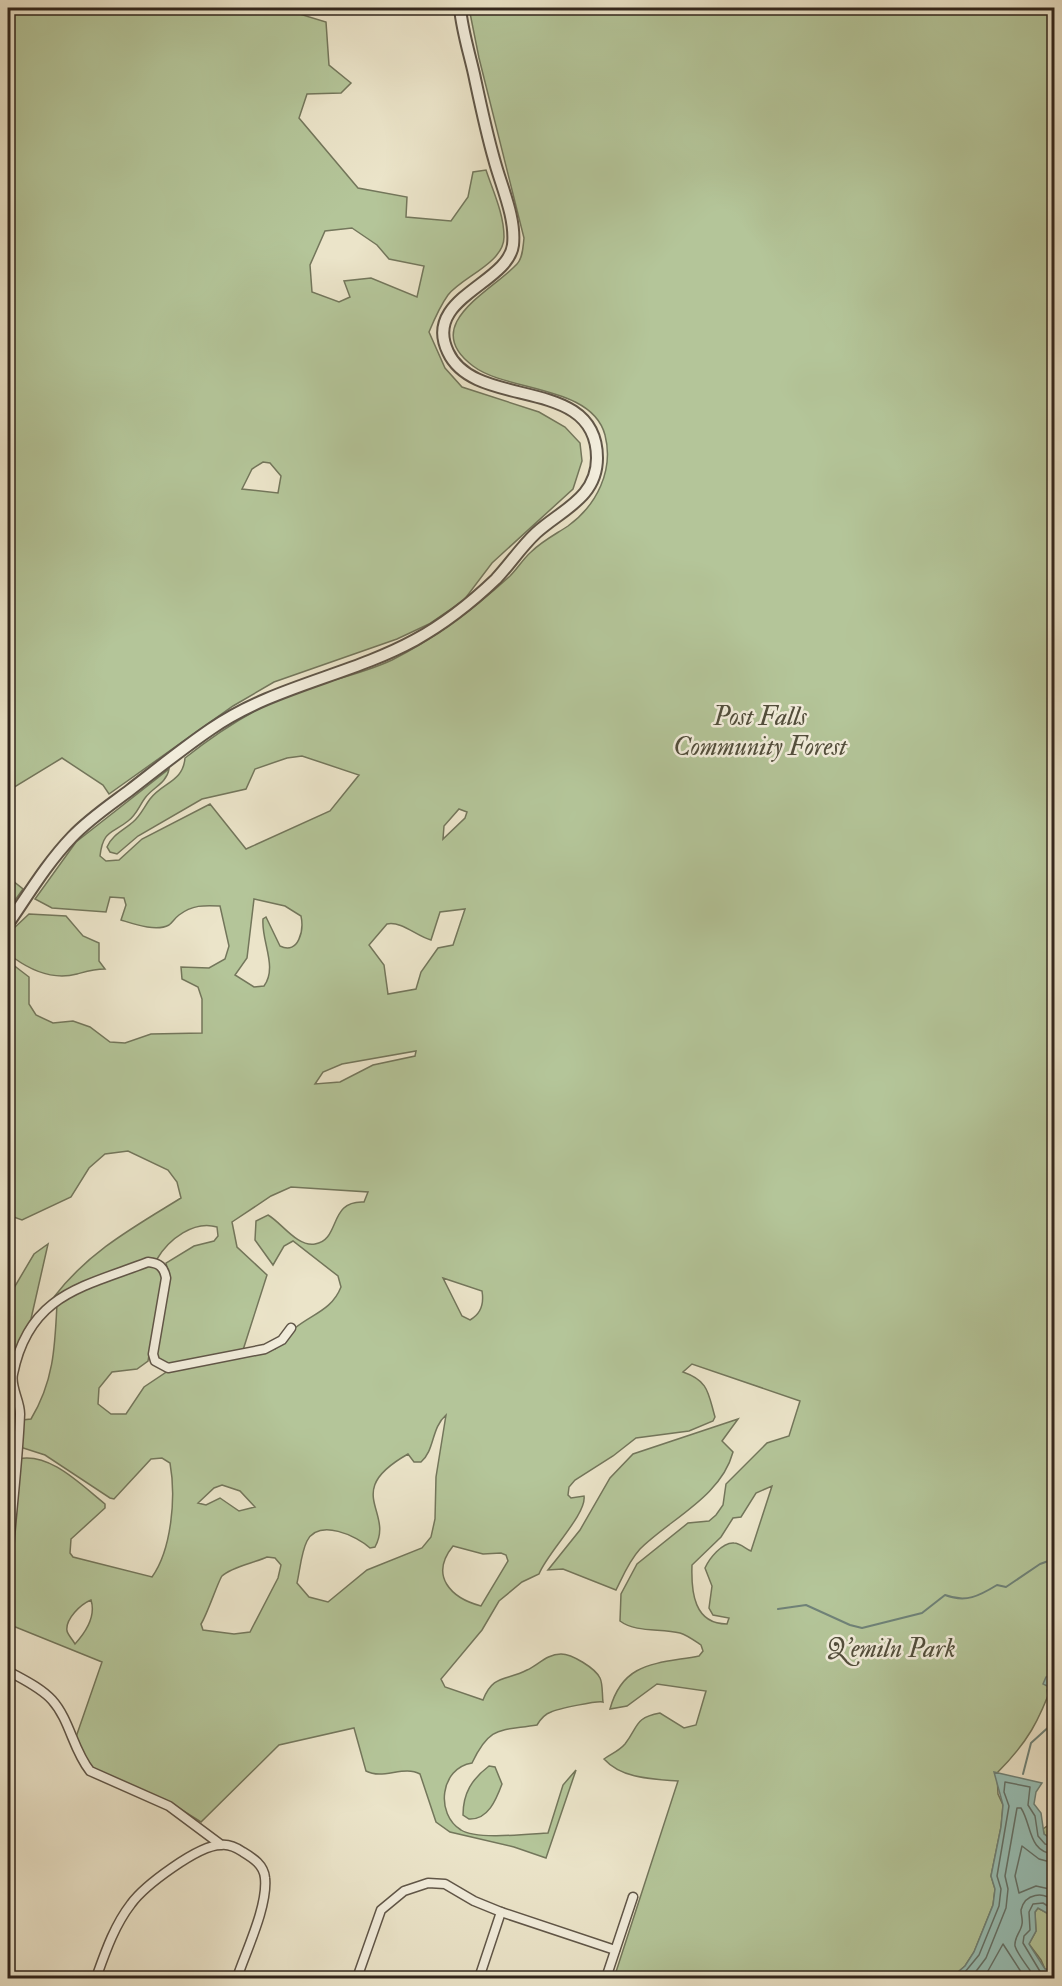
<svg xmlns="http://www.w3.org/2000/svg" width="1062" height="1986" font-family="'IM FELL Double Pica',serif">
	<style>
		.green { fill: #b4c599; stroke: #73765b; stroke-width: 1.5; fill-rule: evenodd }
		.water { fill: #98bfb5; stroke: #6f8278; stroke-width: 1.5 }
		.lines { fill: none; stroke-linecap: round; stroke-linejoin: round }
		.shore { stroke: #657269; stroke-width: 1.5 }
		.stream { stroke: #6f8278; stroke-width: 2 }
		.minor-casing { stroke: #605648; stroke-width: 11 }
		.tertiary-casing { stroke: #605648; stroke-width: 14 }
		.minor { stroke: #f2eddc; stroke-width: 8 }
		.tertiary { stroke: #f2eddc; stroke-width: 10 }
		.labels { text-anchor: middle; stroke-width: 5; stroke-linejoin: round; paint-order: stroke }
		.park-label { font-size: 26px; font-style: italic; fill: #524e3c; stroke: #f2eddc }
	</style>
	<rect width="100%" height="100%" fill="#ebe4c9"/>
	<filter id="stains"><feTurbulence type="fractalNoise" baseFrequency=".00333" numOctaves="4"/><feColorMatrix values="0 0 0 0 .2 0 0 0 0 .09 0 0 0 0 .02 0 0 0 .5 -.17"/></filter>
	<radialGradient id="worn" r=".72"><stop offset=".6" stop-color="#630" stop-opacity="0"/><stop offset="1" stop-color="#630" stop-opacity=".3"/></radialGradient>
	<!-- green -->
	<g class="green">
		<path d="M8,8H280L326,22L329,65L351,83L341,93L307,94L299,118L358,188L407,197L406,217L451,221L468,197L473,172L486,170C493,191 504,214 504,237C504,263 462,277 448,295C440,306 434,320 429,332L445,368L462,387L539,412L565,427L580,443L582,461L573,489L492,563L464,600L429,624L397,639L274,682L233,706L109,794L103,785L62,758L8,791ZM352,228L377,245L389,259L424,266L417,297L371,278L344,281L350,297L339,302L312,292L310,265L325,231ZM263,462L270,463L281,476L278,493L242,489L252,469Z"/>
		<path d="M469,8H1054V1680C1039,1721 1028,1742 997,1773L998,1794L1003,1805L1001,1827L991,1876L995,1889L993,1905L974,1952L965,1966L951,1978H614L678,1781C653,1779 622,1779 604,1759C611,1754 619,1751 625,1744C639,1726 634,1718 660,1713L684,1728L696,1725L706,1691L657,1684L627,1706L610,1709C623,1661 657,1664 699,1656L703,1651L701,1645C695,1641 687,1635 680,1633C661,1628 636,1633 620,1621L621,1594L637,1564L688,1523L709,1521L716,1515L723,1505L726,1484L767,1443L789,1436L800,1401L692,1364L683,1372C709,1381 708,1393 715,1417L713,1421L689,1431L636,1438L613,1456L575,1480L569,1487L568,1495L571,1498L584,1496C587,1514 547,1553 539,1574L522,1582L499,1601L482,1630L441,1679L445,1687L483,1700C493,1674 506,1681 527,1670C538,1665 547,1654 561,1654C572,1654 595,1668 600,1678C603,1684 602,1695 603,1702C599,1700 557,1709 551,1712C545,1714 540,1720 537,1725C500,1731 490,1725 472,1763C440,1768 435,1814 461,1830C476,1840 529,1834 548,1833L563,1785L576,1770L546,1858L514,1847L450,1832L436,1822L420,1774C404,1765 383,1780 366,1771L354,1728L279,1745L201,1822L169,1802L101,1775L86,1761L76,1737L102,1662L8,1624L18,1459C50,1452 81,1485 105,1504V1508L71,1539L70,1553L73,1557L152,1577C172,1549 176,1496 170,1463L162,1458L151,1459L114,1499L110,1498L45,1455L20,1447L22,1420L31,1419C54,1381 55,1346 57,1303L70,1294L149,1265L161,1270L162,1278L148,1361L137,1369L112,1372L99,1388L98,1404L111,1414H126L144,1387L168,1371L275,1349C283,1343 287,1335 295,1328C312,1314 332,1310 341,1287L338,1276L293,1241L284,1246L273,1265L255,1240L256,1221L268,1215C282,1223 297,1247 315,1244C341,1240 328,1200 364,1202L368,1192L291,1187L271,1196L232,1222L237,1247L267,1275L243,1350L169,1366L161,1364L155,1354L169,1277L166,1263L194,1246L214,1241L218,1236L217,1227C194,1220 169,1239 157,1259L70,1289L54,1297C88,1252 134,1227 181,1198L177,1182L168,1170L128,1151L105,1154L89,1168L71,1197L22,1220L8,1215V961L29,977V1004L36,1015L53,1023L73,1021L90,1027L110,1042L125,1043L151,1034L202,1033V999L198,987L182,979L181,967L209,968L225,959L229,946L220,906C204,905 192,905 179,915C175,918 172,923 169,925C156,932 134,924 121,920L126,905L124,898L110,897L106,912L52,908L35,899L76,842L169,769C167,783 152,788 145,798C139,806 137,814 128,821C112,834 103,830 100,856L106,861L119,860L142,839L210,804L246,849L330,811L359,775L302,756L287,758L255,769L246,789L202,799L138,836L117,854L110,852L107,847C112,835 124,830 133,822C141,815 144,807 150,799C163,782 183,782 185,758C215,734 249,712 285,696C319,682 358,676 392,660C434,639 476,607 510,576C518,568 523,559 531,552C542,541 556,534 568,526C597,505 614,470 605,435C592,385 507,392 473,366C418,325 492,291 517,264C523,258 523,246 524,238L479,58ZM459,809L467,812L465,818L443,839L444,826ZM254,899L285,906L301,916C304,930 299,955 280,946L266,917L263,919C261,941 278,967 264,986L254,987L235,975L247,958ZM465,909L453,945L438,948L421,972L416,989L388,994L384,965L369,945L387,924C402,921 416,936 431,940L440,912ZM416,1051L415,1056L373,1065L340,1082L315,1084L323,1072L342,1064ZM443,1278L482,1291C484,1303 481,1314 470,1320L462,1316ZM446,1415L436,1477L435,1519L431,1537L422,1548L367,1570L328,1602L309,1597L297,1583C300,1570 301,1553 307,1541C319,1518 357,1536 370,1548L375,1547C395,1511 341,1492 408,1454L414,1462H421C435,1450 431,1428 446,1415ZM222,1485L240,1491L255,1507L239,1511L220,1498L206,1505L198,1503L214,1488ZM772,1486L751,1551C746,1549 740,1543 734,1543C722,1542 709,1559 705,1568L712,1586L709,1608L713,1615L729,1618L727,1624C694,1624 691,1592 692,1565L721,1537L733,1518L741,1517L756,1493ZM453,1546L483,1554L501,1553L506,1555L508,1561L481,1606C451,1598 429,1576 453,1546ZM267,1557L275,1558L281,1565L278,1578L250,1632L234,1634L203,1630L201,1624C207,1615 219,1579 222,1576C231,1567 254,1563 267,1557ZM91,1600C96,1616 86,1632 75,1644C73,1640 68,1635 67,1631C65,1619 81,1604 91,1600Z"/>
		<path d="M8,877L23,889L8,910Z"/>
		<path d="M29,914L66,916L83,936L99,943V961L105,969C94,969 88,971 77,974C54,980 32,971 14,958L13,929Z"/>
		<path d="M48,1244L31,1319L8,1374V1298L34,1254Z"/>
		<path d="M738,1419L722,1441L733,1452C721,1497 670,1519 640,1549C629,1561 623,1576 616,1590L563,1569L548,1570L580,1530L610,1478L633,1454Z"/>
		<path d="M8,1438L12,1456L8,1518Z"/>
		<path d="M489,1766L495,1767L502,1784C496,1800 488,1820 469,1819L463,1815C463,1793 472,1779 489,1766Z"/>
		<path d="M1054,1821V1841L1044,1834L1043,1829Z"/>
		<path d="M1038,1908L1052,1916L1054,1915V1970L1045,1969L1041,1960L1029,1944L1036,1931L1035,1912Z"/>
	</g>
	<!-- water -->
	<g class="water">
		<path d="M1051,1674L1054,1675V1693L1048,1697L1047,1690L1051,1688L1043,1684L1046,1677Z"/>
		<path d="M994,1772L1042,1783L1036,1792L1034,1804L1041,1813L1044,1834L1054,1841V1915L1052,1916L1038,1908L1035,1912L1036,1931L1029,1944L1045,1969L1054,1970V1978H914H951L965,1966L974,1952L993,1905L995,1889L991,1876L1001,1827L1003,1805Z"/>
	</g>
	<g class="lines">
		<!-- shore -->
		<g class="shore">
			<path d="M1054,1863L1039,1859L1022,1846L1015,1876L1019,1893L1036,1886L1054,1890"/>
			<path d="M1054,1910L1043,1903L1033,1904L1029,1912L1030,1930L1024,1936L1023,1943L1041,1973L1054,1976"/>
			<path d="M960,1978L979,1955L999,1906L1001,1889L997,1876L1009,1806L1004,1792L1005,1782L1030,1787L1028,1805L1035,1816L1038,1836L1045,1844L1054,1846"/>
			<path d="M971,1978L986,1958L1006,1908L1008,1889L1005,1876L1017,1808H1021C1032,1825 1028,1852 1054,1854"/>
			<path d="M984,1978L1003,1944L1025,1978"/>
			<path d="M1036,1978C1031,1972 1017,1953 1015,1946C1014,1937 1021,1932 1022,1924C1023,1920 1021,1915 1021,1910C1025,1893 1044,1891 1054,1902"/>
		</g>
		<!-- stream -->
		<g class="stream">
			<path d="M778,1609L806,1605L850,1625L862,1628L922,1613L945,1595C966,1603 979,1596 997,1585L1006,1587L1040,1564L1054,1559"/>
			<path d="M1023,1774L1031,1743L1052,1724L1054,1712"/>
		</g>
		<!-- minor casing -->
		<g class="minor-casing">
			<g id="minor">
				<path d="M8,1564C11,1514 18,1464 20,1414C20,1400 10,1387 13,1374C29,1294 83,1287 148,1262C159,1263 164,1267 166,1278L153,1354L155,1361L168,1368L265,1349L282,1340L291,1328"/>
				<path d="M8,1671C22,1679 40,1687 52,1700C70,1720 73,1750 90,1771L169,1806L220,1844"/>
				<path d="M96,1978C105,1953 114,1926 131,1904C144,1886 198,1845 221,1845C228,1844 237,1848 243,1852C253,1858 264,1865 265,1878C268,1906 246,1951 237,1978"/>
				<path d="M357,1978L381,1910L404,1891L428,1883L445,1884L474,1901L501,1912L615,1950"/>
				<path d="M479,1978L501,1912"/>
				<path d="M606,1978L633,1897"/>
			</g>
		</g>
		<!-- tertiary casing -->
		<g class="tertiary-casing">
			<path id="tertiary" d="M8,924C28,895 47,863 72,837C89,819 110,805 130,790C156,770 183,748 211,729C273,686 349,676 415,640C444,624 472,602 496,579C510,564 521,547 536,533C561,510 597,498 597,458C597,374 475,411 448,352C422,298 508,284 513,245C516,217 501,186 494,159C486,131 480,102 474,74C469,52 462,30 460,8"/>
		</g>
		<!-- minor -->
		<use href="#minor" class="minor"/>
		<!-- tertiary -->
		<use href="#tertiary" class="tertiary"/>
	</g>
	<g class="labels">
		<!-- park labels -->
		<g class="park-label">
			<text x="760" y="725">Post Falls<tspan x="760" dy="30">Community Forest</tspan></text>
			<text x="891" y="1657">Q'emiln Park</text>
		</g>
	</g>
	<!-- margin -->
	<rect width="1062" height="1986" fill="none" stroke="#ebe4c9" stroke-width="30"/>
	<rect x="9" y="9" width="1044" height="1968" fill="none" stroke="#32261d" stroke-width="3"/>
	<rect x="15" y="15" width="1032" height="1956" fill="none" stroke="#32261d" stroke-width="1.5"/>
	<rect width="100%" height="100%" filter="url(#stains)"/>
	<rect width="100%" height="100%" fill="url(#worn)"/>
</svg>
